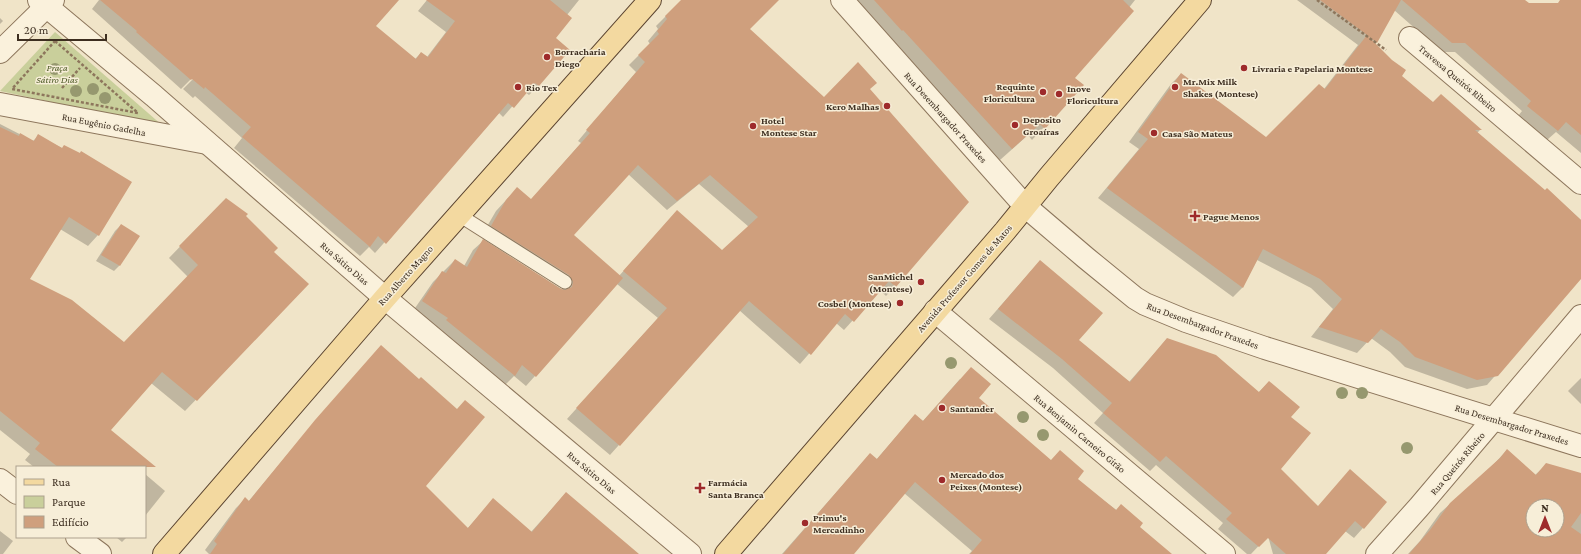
<svg xmlns="http://www.w3.org/2000/svg" width="1581" height="554" font-family="'Crimson Pro',serif">
	<style>
		.green { fill: #c9cf9b }
		.shadow { fill: #0003; fill-rule: evenodd }
		.building { fill: #cf9f7d; fill-rule: evenodd }
		.lines { fill: none; stroke-linecap: round; stroke-linejoin: round }
		.service-casing { stroke: #8d765c; stroke-width: 15 }
		.minor-casing { stroke: #8d765c; stroke-width: 24 }
		.tertiary-casing { stroke: #8d765c; stroke-width: 24 }
		.primary-casing { stroke: #5b4430; stroke-width: 24 }
		.path { stroke: #8d765c; stroke-width: 2.5; stroke-dasharray: 3 2; stroke-linecap: butt }
		.service { stroke: #faf1dc; stroke-width: 13 }
		.minor { stroke: #faf1dc; stroke-width: 22 }
		.tertiary { stroke: #faf1dc; stroke-width: 22 }
		.primary { stroke: #f3d9a0; stroke-width: 22 }
		.tree { fill: #96986f }
		.poi-dot { fill: #9e2a2b; stroke: #f7eed8; stroke-width: 1.5 }
		.labels { text-anchor: middle; stroke-width: 3; stroke-linejoin: round; paint-order: stroke }
		.poi-label { font-size: 10px; font-weight: bold; fill: #3d2e20; stroke: #f7eed8; text-anchor: start }
		.park-label { font-size: 10px; font-style: italic; fill: #4d5a26; stroke: #f7eed8 }
		.street-label { font-size: 10px; fill: #3d2e20; stroke: #f7eed8 }
	</style>
	<rect width="100%" height="100%" fill="#f0e4c8"/>
	<!-- green -->
	<path class="green" d="M55,32L163,126L0,91Z"/>
	<!-- shadow -->
	<g class="shadow">
		<path d="M99,0H398L374,27L415,59L421,53L427,57L446,32L418,11L427,0H579L567,15L554,39L539,85L529,95L525,92L503,117L499,113L375,253L369,247L360,256L234,148L242,138L195,96L193,98L183,89L196,76L195,75L181,89L92,9Z"/>
		<path d="M682,0H777L749,29L823,98L869,89L895,286L886,296L880,290L844,330L836,323L800,364L739,310L610,455L567,419L658,318L617,284L526,386L514,376L505,385L437,330L439,328L413,311L433,282L455,260L464,266L473,250L483,241L563,290L560,285L482,235L496,211L508,198L531,200L581,143L578,141L636,72L629,65L650,44L648,41L658,29L656,26ZM628,174L667,210L699,184L749,227L722,251L677,211L619,276L572,235Z"/>
		<path d="M854,0H1135L1074,78L1083,85L1032,140L1028,135L1000,160Z"/>
		<path d="M1297,0H1523L1528,4H1581V153L1556,132L1547,140L1518,116L1522,111L1455,52H1442L1394,10L1374,44L1400,77L1433,103L1480,130L1477,133L1545,192L1547,189L1581,220V277L1487,385L1467,389L1405,367L1390,352L1371,338L1357,353L1311,337L1333,309L1311,288L1257,260L1242,288L1233,297L1098,198L1139,149L1129,142L1171,84L1181,74L1266,138L1324,89L1358,45Z"/>
		<path d="M0,18L3,21L0,24Z"/>
		<path d="M0,124L33,141L38,136L62,148L79,154L81,152L98,235L88,246L60,229L28,280L124,343L188,277L169,258L226,199L245,216L272,252L307,284L185,411L151,383L109,431L136,467H34L25,460L30,454L0,430Z"/>
		<path d="M121,225L119,266L114,271L96,261L115,231Z"/>
		<path d="M1031,271L1078,340L1129,382L1167,339L1258,393L1269,382L1290,417L1280,469L1318,507L1386,502L1354,538L1345,531L1325,554H1273L1268,536L1251,554H1247L1218,529L1223,523L1156,465L1150,471L1094,423L1103,413L1053,368L989,319Z"/>
		<path d="M381,346L424,486L467,529L493,500L531,532L566,493L637,554H209L205,550L236,508L245,499L248,502L307,431Z"/>
		<path d="M1581,378V404L1568,391Z"/>
		<path d="M960,379L978,398L1051,461L1139,527L1170,554H969L972,551L904,493L853,554H782L870,454L876,460L915,415L923,421Z"/>
		<path d="M1507,450L1535,475L1546,465L1581,474V554H1408L1420,541L1440,513L1493,465ZM1533,506H1557V530H1533Z"/>
		<path d="M145,474L165,491L145,516Z"/>
		<path d="M0,531L13,541L3,554H0Z"/>
		<path d="M116,537H127L122,542Z"/>
	</g>
	<!-- building -->
	<g class="building">
		<path d="M100,0H399L376,26L416,59L421,52L428,57L455,21L426,0H550L572,18L556,38L570,50L539,86L535,83L514,108L508,103L386,244L378,236L370,247L242,137L251,127L205,87L204,89L192,79L191,80L136,32L137,31Z"/>
		<path d="M681,0H779L750,29L824,97L858,62L877,83L870,89L969,202L896,287L889,281L854,322L845,314L811,355L749,301L620,446L576,408L667,308L623,271L677,210L722,250L758,217L710,175L677,201L638,165L574,235L623,278L536,377L522,365L515,376L446,320L448,318L422,301L442,271L446,273L455,259L467,267L483,239L561,289L565,290L572,287L573,282L569,275L491,226L506,200L517,187L531,199L590,133L586,130L645,62L638,55L659,34L657,31L667,19L665,16Z"/>
		<path d="M874,0H1123L1134,11L1075,78L1084,85L1045,129L1040,124L1012,149L903,30L902,31Z"/>
		<path d="M1320,0H1401L1377,43L1367,35L1392,60L1406,70L1402,76L1433,102L1441,94L1482,130H1475L1545,190L1547,188L1581,220V279L1498,376L1477,380L1415,357L1400,342L1381,329L1368,343L1319,327L1342,299L1320,279L1263,249L1243,288L1107,188L1148,139L1138,132L1181,73L1266,137L1319,84L1325,89L1367,35Z"/>
		<path d="M1402,0H1525L1529,3H1558L1560,0H1581V135L1566,122L1558,131L1527,106L1531,101L1465,43H1452Z"/>
		<path d="M0,127L19,136L20,133L34,141L38,134L62,148L64,145L80,153L81,151L132,182L99,236L69,217L30,279L72,300L124,342L198,265L179,246L226,198L248,214L246,216L278,248L274,252L309,284L197,401L162,372L111,430L156,467H58L35,449L40,443L0,411Z"/>
		<path d="M121,224L140,236L120,266L101,255Z"/>
		<path d="M1040,260L1103,313L1079,340L1130,382L1167,338L1216,355L1259,392L1269,381L1300,407L1291,417L1311,433L1281,469L1318,506L1350,469L1387,502L1364,529L1355,521L1326,554H1286L1268,538L1259,547L1226,519L1232,513L1166,456L1160,462L1103,413L1112,403L1062,359L998,309Z"/>
		<path d="M381,345L419,379L421,377L457,409L465,400L485,417L426,486L468,528L493,498L532,532L566,492L639,554H210L217,544L214,541L245,497L249,501L315,420Z"/>
		<path d="M971,367L991,384L979,398L1051,460L1060,450L1084,471L1078,479L1116,510L1121,504L1143,523L1140,527L1172,554H970L982,540L915,482L854,554H783L870,453L877,459L915,414L923,421Z"/>
		<path d="M1507,449L1536,475L1546,463L1581,473V513L1571,527L1581,534V554H1409L1430,530L1450,503L1500,458ZM1533,506H1557V530H1533Z"/>
	</g>
	<g class="lines">
		<!-- service casing -->
		<g class="service-casing">
			<path id="service" d="M459,215L565,282"/>
		</g>
		<!-- minor casing -->
		<g class="minor-casing">
			<g id="minor">
				<path d="M39,0L154,96L385,298"/>
				<path d="M1410,38L1581,183"/>
				<path d="M0,52L53,0"/>
				<path d="M0,104L207,143"/>
				<path d="M935,311L1224,554"/>
				<path d="M0,480L17,493"/>
				<path d="M77,537L100,554"/>
				<path d="M1377,554L1419,507L1581,316"/>
			</g>
		</g>
		<!-- tertiary casing -->
		<g class="tertiary-casing">
			<g id="tertiary">
				<path d="M842,0L1025,206L1086,258L1135,298L1145,304L1186,321L1265,348L1581,446"/>
				<path d="M385,298L690,554"/>
			</g>
		</g>
		<!-- primary casing -->
		<g class="primary-casing">
			<g id="primary">
				<path d="M164,554L385,298L650,0"/>
				<path d="M726,554L1005,231L1049,177L1200,0"/>
			</g>
		</g>
		<!-- path -->
		<g class="path">
			<path d="M1317,0L1386,50"/>
			<path d="M55,41L138,113L12,89Z"/>
			<path d="M62,88L80,68"/>
		</g>
		<!-- service -->
		<use href="#service" class="service"/>
		<!-- minor -->
		<use href="#minor" class="minor"/>
		<!-- tertiary -->
		<use href="#tertiary" class="tertiary"/>
		<!-- primary -->
		<use href="#primary" class="primary"/>
	</g>
	<!-- trees -->
	<g class="tree">
		<circle cx="55" cy="69" r="6"/>
		<circle cx="93" cy="89" r="6"/>
		<circle cx="76" cy="91" r="6"/>
		<circle cx="105" cy="98" r="6"/>
		<circle cx="951" cy="363" r="6"/>
		<circle cx="1342" cy="393" r="6"/>
		<circle cx="1362" cy="393" r="6"/>
		<circle cx="1023" cy="417" r="6"/>
		<circle cx="1043" cy="435" r="6"/>
		<circle cx="1407" cy="448" r="6"/>
	</g>
	<!-- markers -->
	<g class="poi-dot">
		<circle cx="547" cy="57" r="4"/>
		<circle cx="1244" cy="68" r="4"/>
		<circle cx="518" cy="87" r="4"/>
		<circle cx="1175" cy="87" r="4"/>
		<circle cx="1043" cy="92" r="4"/>
		<circle cx="1059" cy="94" r="4"/>
		<circle cx="887" cy="106" r="4"/>
		<circle cx="1015" cy="125" r="4"/>
		<circle cx="753" cy="126" r="4"/>
		<circle cx="1154" cy="133" r="4"/>
		<path d="M1193 210h4v4h4v4h-4v4h-4v-4h-4v-4h4z"/>
		<circle cx="921" cy="282" r="4"/>
		<circle cx="900" cy="303" r="4"/>
		<circle cx="942" cy="408" r="4"/>
		<circle cx="942" cy="480" r="4"/>
		<path d="M698 482h4v4h4v4h-4v4h-4v-4h-4v-4h4z"/>
		<circle cx="805" cy="523" r="4"/>
	</g>
	<g class="labels">
		<!-- poi labels -->
		<g class="poi-label">
			<text x="555" y="55">Borracharia<tspan x="555" dy="12">Diego</tspan></text>
			<text x="1252" y="72">Livraria e Papelaria Montese</text>
			<text x="1183" y="85">Mr.Mix Milk<tspan x="1183" dy="12">Shakes (Montese)</tspan></text>
			<text x="1035" y="90" text-anchor="end">Requinte<tspan x="1035" dy="12">Floricultura</tspan></text>
			<text x="526" y="91">Rio Tex</text>
			<text x="1067" y="92">Inove<tspan x="1067" dy="12">Floricultura</tspan></text>
			<text x="879" y="110" text-anchor="end">Kero Malhas</text>
			<text x="1023" y="123">Deposito<tspan x="1023" dy="12">Groaíras</tspan></text>
			<text x="761" y="124">Hotel<tspan x="761" dy="12">Montese Star</tspan></text>
			<text x="1162" y="137">Casa São Mateus</text>
			<text x="1203" y="220">Pague Menos</text>
			<text x="913" y="280" text-anchor="end">SanMichel<tspan x="913" dy="12">(Montese)</tspan></text>
			<text x="892" y="307" text-anchor="end">Cosbel (Montese)</text>
			<text x="950" y="412">Santander</text>
			<text x="950" y="478">Mercado dos<tspan x="950" dy="12">Peixes (Montese)</tspan></text>
			<text x="708" y="486">Farmácia<tspan x="708" dy="12">Santa Branca</tspan></text>
			<text x="813" y="521">Primu's<tspan x="813" dy="12">Mercadinho</tspan></text>
		</g>
		<!-- park labels -->
		<g class="park-label">
			<text x="57" y="71">Praça<tspan x="57" dy="12">Sátiro Dias</tspan></text>
		</g>
		<!-- street labels -->
		<g class="street-label">
			<text transform="translate(1458 78) rotate(40)" y="4">Travessa Queirós Ribeiro</text>
			<text transform="translate(946 117) rotate(48)" y="4">Rua Desembargador Praxedes</text>
			<text transform="translate(104 124) rotate(11)" y="4">Rua Eugênio Gadelha</text>
			<text transform="translate(345 263) rotate(41)" y="4">Rua Sátiro Dias</text>
			<text transform="translate(405 275) rotate(-48)" y="4">Rua Alberto Magno</text>
			<text transform="translate(964 278) rotate(-49)" y="4">Avenida Professor Gomes de Matos</text>
			<text transform="translate(1203 325) rotate(20)" y="4">Rua Desembargador Praxedes</text>
			<text transform="translate(1512 424) rotate(17)" y="4">Rua Desembargador Praxedes</text>
			<text transform="translate(1080 433) rotate(40)" y="4">Rua Benjamin Carneiro Girão</text>
			<text transform="translate(1457 463) rotate(-50)" y="4">Rua Queirós Ribeiro</text>
			<text transform="translate(592 472) rotate(40)" y="4">Rua Sátiro Dias</text>
		</g>
	</g>
	<!-- legend -->
	<rect x="16" y="466" width="130" height="72" fill="#f7eed8" stroke="#ada18e"/>
	<rect x="24" y="479" width="20" height="6" fill="#f3d9a0" stroke="#ada18e"/>
	<text x="52" y="486" font-size="12" fill="#3d2e20">Rua</text>
	<rect x="24" y="496" width="20" height="12" fill="#c9cf9b" stroke="#ada18e"/>
	<text x="52" y="506" font-size="12" fill="#3d2e20">Parque</text>
	<rect x="24" y="516" width="20" height="12" fill="#cf9f7d" stroke="#ada18e"/>
	<text x="52" y="526" font-size="12" fill="#3d2e20">Edifício</text>
	<!-- north arrow -->
	<g transform="translate(1545 518)"><circle r="19" fill="#f7eed8" stroke="#ada18e"/>
	<path d="M0-3L7 15L0 10L-7 15Z" fill="#9e2a2b"/>
	<text y="-6" font-size="11" font-weight="bold" text-anchor="middle" fill="#3d2e20">N</text>
	</g>
	<!-- scale -->
	<path d="M18 34v6h88v-6" fill="none" stroke="#3d2e20" stroke-width="2"/>
	<text x="24" y="34" font-size="12" fill="#3d2e20" stroke="#f7eed8" stroke-width="3" paint-order="stroke">20 m</text>
</svg>
